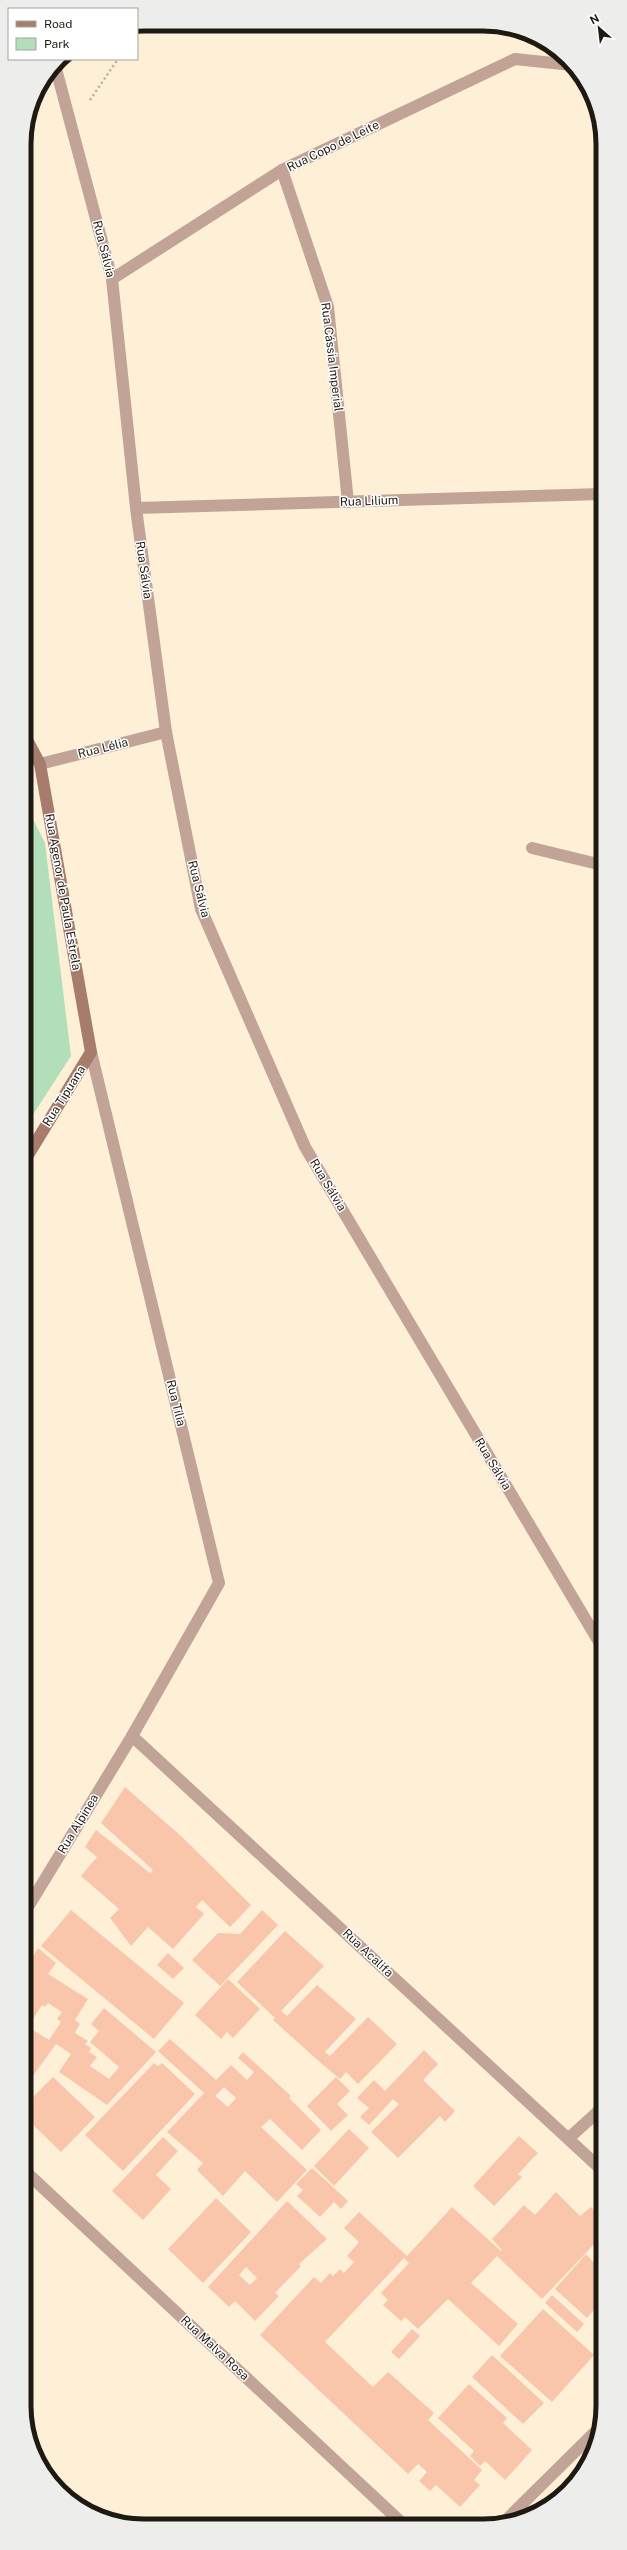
<svg xmlns="http://www.w3.org/2000/svg" width="627" height="2550" font-family="'Public Sans',sans-serif">
	<style>
		.green { fill: #b2dfb9 }
		.building { fill: #f9c5ab; fill-rule: evenodd }
		.lines { fill: none; stroke-linecap: round; stroke-linejoin: round }
		.path { stroke: #b9ae9a; stroke-width: 2.5; stroke-dasharray: 2 3; stroke-linecap: butt }
		.street { stroke: #c1a398; stroke-width: 12 }
		.secondary { stroke: #a77c6d; stroke-width: 12 }
		.labels { text-anchor: middle; stroke-width: 3; stroke-linejoin: round; paint-order: stroke }
		.street-label { font-size: 12px; fill: #1f1a11; stroke: #fff }
		.rim { fill: none; stroke: #1f1a11; stroke-width: 5 }
	</style>
	<rect width="100%" height="100%" fill="#fdf0d7"/>
	<!-- green -->
	<path class="green" d="M24,801L45,843L71,1056L25,1127Z"/>
	<!-- building -->
	<g class="building">
		<path d="M125,1787L182,1837L251,1905L230,1927L202,1900L196,1907L204,1914L173,1949L148,1927L131,1946L110,1918L119,1909L81,1876L97,1857L85,1847L96,1830L150,1873L153,1870L101,1823Z"/>
		<path d="M71,1910L184,2003L154,2039L41,1946Z"/>
		<path d="M262,1910L278,1925L220,1986L192,1960L218,1933L240,1934Z"/>
		<path d="M285,1931L324,1966L281,2011L287,2016L317,1985L356,2019L325,2052L330,2056L368,2017L397,2044L358,2084L346,2072L340,2079L322,2064L273,2020L275,2018L237,1982Z"/>
		<path d="M38,1948L56,1963L48,1974L88,1999L75,2020L80,2024L75,2033L88,2041L85,2044L91,2048L89,2052L97,2057L90,2066L109,2079L119,2067L90,2042L99,2031L91,2024L104,2008L156,2052L107,2105L59,2072L71,2054L56,2044L25,2087V1958L29,1962ZM48,2003L62,2012L57,2019L61,2022L49,2040L28,2027L42,2005L45,2007Z"/>
		<path d="M168,1953L184,1968L173,1979L157,1965Z"/>
		<path d="M228,1979L260,2009L233,2038L227,2032L221,2039L195,2015Z"/>
		<path d="M170,2039L216,2080L231,2065L247,2080L254,2072L238,2058L243,2052L291,2096L289,2098L321,2130L302,2150L270,2119L261,2127L307,2170L277,2202L245,2171L223,2196L197,2170L203,2163L167,2132L204,2093L158,2051ZM224,2087L236,2098L228,2107L215,2096Z"/>
		<path d="M424,2050L438,2064L423,2080L455,2111L445,2122L440,2116L398,2158L371,2132L399,2104L393,2099L369,2125L360,2117L369,2108L357,2098L374,2080L385,2091Z"/>
		<path d="M154,2063L158,2066L162,2063L195,2094L123,2171L85,2135Z"/>
		<path d="M53,2077L95,2117L61,2152L25,2117V2105Z"/>
		<path d="M336,2077L350,2091L337,2104L348,2115L331,2131L307,2106Z"/>
		<path d="M349,2129L369,2148L334,2186L314,2166Z"/>
		<path d="M519,2136L538,2153L518,2174L522,2177L494,2206L473,2186Z"/>
		<path d="M163,2137L178,2151L156,2175L171,2189L143,2220L112,2191Z"/>
		<path d="M312,2168L348,2201L341,2209L334,2202L320,2217L297,2196L303,2190L296,2184Z"/>
		<path d="M556,2192L580,2216L591,2207L603,2218V2235L542,2299L497,2256L471,2283L518,2324L499,2346L448,2299L418,2329L405,2317L401,2321L383,2305L388,2300L381,2293L409,2263L404,2258L325,2342L373,2387L388,2372L434,2413L428,2420L482,2470L474,2480L480,2485L460,2507L436,2485L430,2491L419,2481L427,2472L418,2464L408,2474L260,2335L314,2277L321,2283L330,2273L333,2276L340,2269L344,2273L354,2262L347,2256L359,2242L344,2228L359,2212L407,2256L452,2207L501,2251L502,2250L492,2239L524,2205L535,2215Z"/>
		<path d="M216,2198L251,2232L203,2283L168,2249Z"/>
		<path d="M287,2201L327,2239L299,2264L301,2266L275,2293L279,2296L255,2321L235,2301L229,2307L208,2287ZM246,2267L257,2278L250,2285L239,2275Z"/>
		<path d="M603,2251V2304L601,2302L587,2318L555,2289L586,2254L593,2262Z"/>
		<path d="M552,2295L584,2324L577,2332L545,2303Z"/>
		<path d="M543,2309L594,2355L552,2402L500,2356Z"/>
		<path d="M412,2329L420,2336L399,2359L391,2352Z"/>
		<path d="M492,2355L544,2403L523,2424L472,2377Z"/>
		<path d="M469,2384L507,2418L503,2423L532,2450L505,2480L485,2461L480,2466L470,2456L474,2451L438,2418Z"/>
	</g>
	<g class="lines">
		<!-- path -->
		<g class="path">
			<path d="M137,31L142,24"/>
			<path d="M90,100L118,59"/>
		</g>
		<!-- street -->
		<g class="street">
			<path d="M55,65L112,279L136,508L166,732L201,909L305,1147L602,1647"/>
			<path d="M282,170L328,307L348,502"/>
			<path d="M112,279L282,170L515,59L572,65"/>
			<path d="M136,508L602,494"/>
			<path d="M40,764L166,732"/>
			<path d="M532,848L602,865"/>
			<path d="M132,1736L603,2171"/>
			<path d="M25,1912L132,1736L219,1583L91,1052"/>
			<path d="M569,2138L603,2107"/>
			<path d="M25,2171L404,2525"/>
			<path d="M502,2524L599,2428"/>
		</g>
		<!-- secondary -->
		<path class="secondary" d="M24,734L40,764L91,1052L25,1160"/>
	</g>
	<g class="labels">
		<!-- street labels -->
		<g class="street-label">
			<text transform="translate(333 146) rotate(-26)" y="4">Rua Copo de Leite</text>
			<text transform="translate(104 249) rotate(76)" y="4">Rua Sálvia</text>
			<text transform="translate(332 357) rotate(83)" y="4">Rua Cássia Imperial</text>
			<text transform="translate(369 501) rotate(-2)" y="4">Rua Lilium</text>
			<text transform="translate(144 570) rotate(82)" y="4">Rua Sálvia</text>
			<text transform="translate(103 748) rotate(-14)" y="4">Rua Lélia</text>
			<text transform="translate(199 889) rotate(76)" y="4">Rua Sálvia</text>
			<text transform="translate(63 892) rotate(80)" y="4">Rua Agenor de Paula Estrela</text>
			<text transform="translate(64 1096) rotate(-58)" y="4">Rua Tipuana</text>
			<text transform="translate(328 1185) rotate(59)" y="4">Rua Sálvia</text>
			<text transform="translate(176 1403) rotate(76)" y="4">Rua Tília</text>
			<text transform="translate(493 1464) rotate(59)" y="4">Rua Sálvia</text>
			<text transform="translate(78 1824) rotate(-59)" y="4">Rua Alpinea</text>
			<text transform="translate(368 1953) rotate(43)" y="4">Rua Acalifa</text>
			<text transform="translate(215 2348) rotate(43)" y="4">Rua Malva Rosa</text>
		</g>
	</g>
	<!-- crop -->
	<path d="M0 0H627V2550H0ZM144 31H483A113 113 0 0 1 596 144V2406A113 113 0 0 1 483 2519H144A113 113 0 0 1 31 2406V144A113 113 0 0 1 144 31Z" fill="#ededec" fill-rule="evenodd"/>
	<path class="rim" d="M144 31H483A113 113 0 0 1 596 144V2406A113 113 0 0 1 483 2519H144A113 113 0 0 1 31 2406V144A113 113 0 0 1 144 31Z"/>
	<!-- legend -->
	<rect x="8" y="8" width="130" height="52" fill="#ffffff" stroke="#a5a3a0"/>
	<rect x="16" y="21" width="20" height="6" fill="#a77c6d" stroke="#a5a3a0"/>
	<text x="44" y="28" font-size="12" fill="#1f1a11">Road</text>
	<rect x="16" y="38" width="20" height="12" fill="#b2dfb9" stroke="#a5a3a0"/>
	<text x="44" y="48" font-size="12" fill="#1f1a11">Park</text>
	<!-- north arrow -->
	<g transform="translate(599 28) rotate(332)" stroke="#ffffff" stroke-width="3" paint-order="stroke">
	<path d="M0-3L7 15L0 10L-7 15Z" fill="#1f1a11"/>
	<text y="-6" font-size="11" font-weight="bold" text-anchor="middle" fill="#1f1a11">N</text>
	</g>
</svg>
